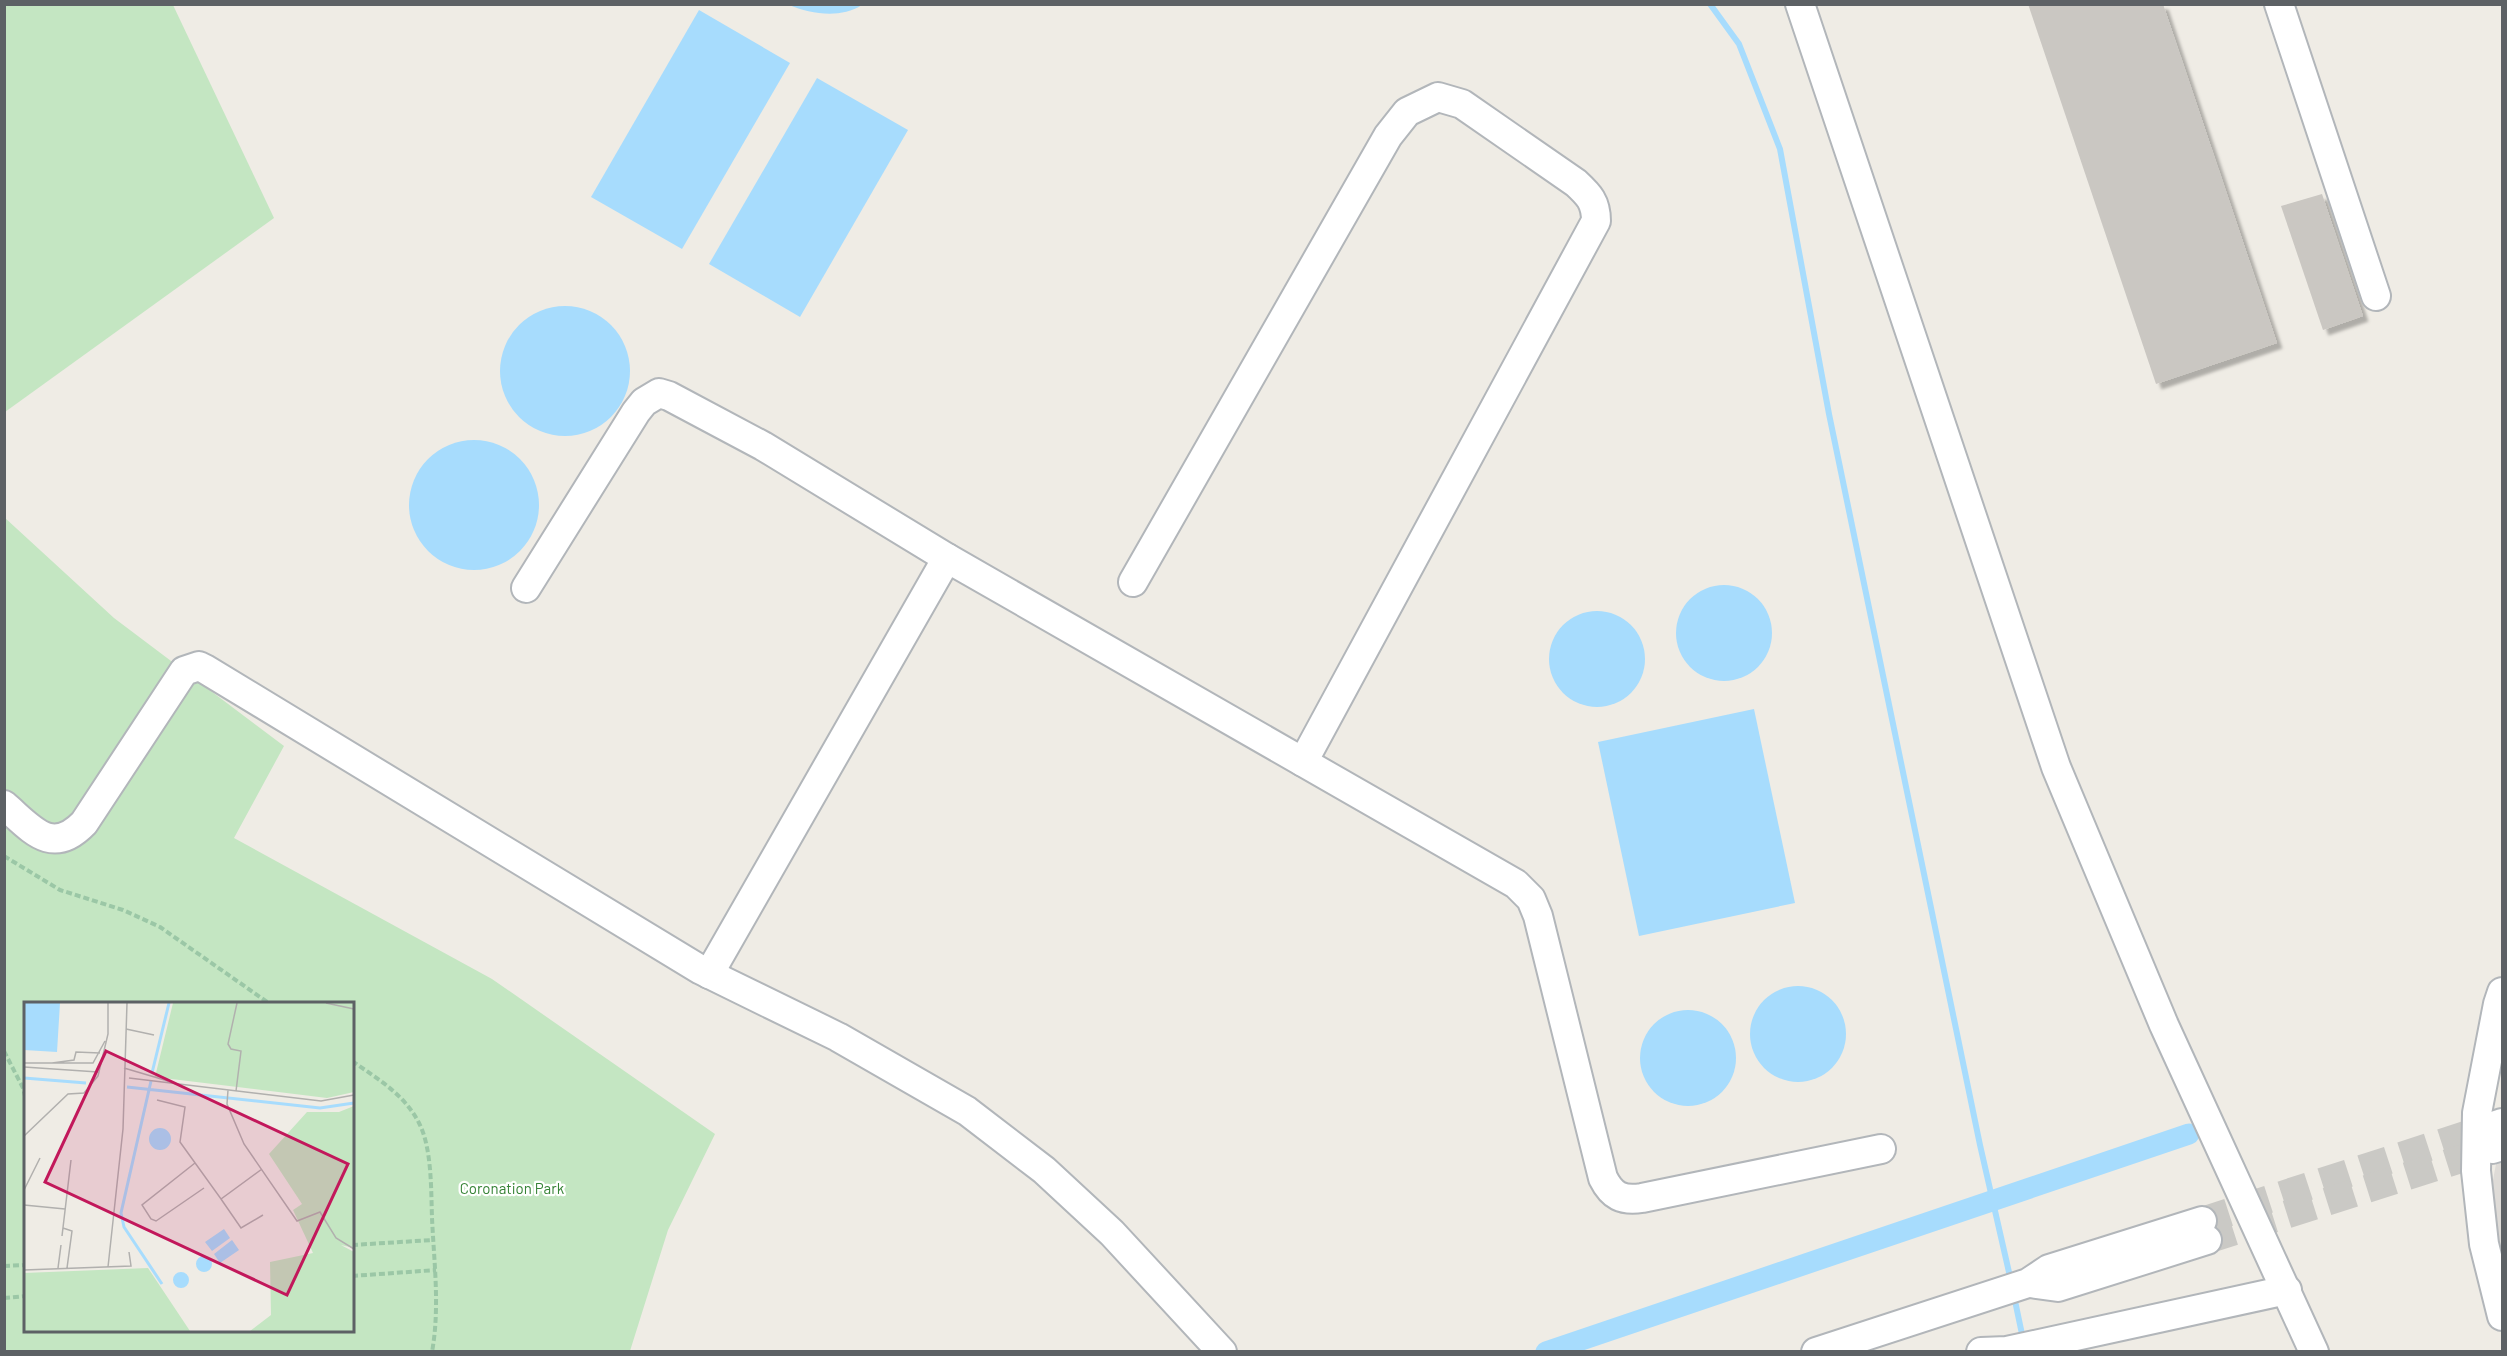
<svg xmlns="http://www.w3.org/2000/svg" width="2507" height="1356" font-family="Barlow,sans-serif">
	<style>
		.industrial { fill: #dedbd7 }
		.green { fill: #c4e6c2; fill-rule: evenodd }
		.water { fill: #a7dcfd }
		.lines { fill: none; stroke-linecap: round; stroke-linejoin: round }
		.stream { stroke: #a7dcfd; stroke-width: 6 }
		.canal { stroke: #a7dcfd; stroke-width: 21 }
		.building { fill: #cac7c2; filter: url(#shadow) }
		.minor-tunnel { stroke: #cac9c5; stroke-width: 28; stroke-dasharray: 28 14; stroke-linecap: butt }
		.minor-casing { stroke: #b2b6ba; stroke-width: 32 }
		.path { stroke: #9bc7a6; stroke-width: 4; stroke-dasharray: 6 3; stroke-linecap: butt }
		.minor { stroke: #fff; stroke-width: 28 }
		.labels { text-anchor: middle; stroke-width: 4.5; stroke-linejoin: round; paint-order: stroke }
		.park-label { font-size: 15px; fill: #368336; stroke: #fff }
		.inset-river { fill: none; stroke: #a7dcfd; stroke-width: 3 }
		.inset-road { fill: none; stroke: #b1b0ae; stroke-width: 1.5 }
		.view { fill: #c2185b; fill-opacity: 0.15; stroke: #c2185b; stroke-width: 3 }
		.inset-edge { fill: none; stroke: #5d6165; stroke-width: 3 }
	</style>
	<defs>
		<filter id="shadow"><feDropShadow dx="5.5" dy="5.5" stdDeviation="1.5" flood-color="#0004"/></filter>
	</defs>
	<rect width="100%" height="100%" fill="#efece5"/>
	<!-- industrial -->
	<path class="industrial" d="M2502,1157V1276L2487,1211L2497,1159Z"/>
	<!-- green -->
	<g class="green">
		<path d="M5,4L173,5L274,218L5,412Z"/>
		<path d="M4,517L114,618L284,746L234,838L492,979L715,1134L668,1230L630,1351H5ZM26,1004H352V1330H26Z"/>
	</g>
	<!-- water -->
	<g class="water">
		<path d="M789,5L862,4V5C840,19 811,14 789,5Z"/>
		<path d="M699,10L790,63L682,249L591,197Z"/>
		<path d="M817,78L908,130L800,317L709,264Z"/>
		<circle cx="565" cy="371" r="65"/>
		<circle cx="474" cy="505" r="65"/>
		<circle cx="1724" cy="633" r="48"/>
		<circle cx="1597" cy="659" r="48"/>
		<path d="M1754,709L1795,903L1639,936L1598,742Z"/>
		<circle cx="1798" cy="1034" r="48"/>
		<circle cx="1688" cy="1058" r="48"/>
	</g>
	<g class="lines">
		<!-- stream -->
		<g class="stream">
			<path d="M1710,4L1739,44L1780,149L1829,414L1980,1145L2011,1281"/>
			<path d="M2014,1296L2023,1339"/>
		</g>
		<!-- canal -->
		<path class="canal" d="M1546,1352L2189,1134"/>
	</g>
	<!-- building -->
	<g class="building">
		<path d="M2028,4H2163L2277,343L2156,384Z"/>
		<path d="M2322,194L2363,316L2323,330L2281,206Z"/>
	</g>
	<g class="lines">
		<!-- minor-tunnel -->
		<g class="minor-tunnel">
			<path d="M2202,1221L2484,1129"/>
			<path d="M2207,1240L2492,1149"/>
		</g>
		<!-- minor casing -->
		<g class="minor-casing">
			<g id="minor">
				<path d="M1800,4L2056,767L2164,1025L2314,1352"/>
				<path d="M2279,4L2376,296"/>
				<path d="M1133,582L1388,136L1407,112L1438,97L1462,104L1576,183C1589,195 1596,202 1596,221L1303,762"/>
				<path d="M526,588L636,412L644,402L659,393L669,396L763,446L947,558"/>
				<path d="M4,805C31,828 51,857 84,823L184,671L199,666L205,669L701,970L838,1037L967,1111L1044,1170L1112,1233L1222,1352"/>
				<path d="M709,974L947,558L1516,884L1531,899L1538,916L1603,1178C1612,1196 1622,1201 1642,1198L1881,1149"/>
				<path d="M2502,992L2498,1004L2477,1113L2476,1171L2484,1244L2502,1316"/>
				<path d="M2484,1129L2502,1123"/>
				<path d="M2492,1149L2502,1146"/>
				<path d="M2030,1283L2058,1287L2207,1240"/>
				<path d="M1816,1352L2028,1283L2049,1269L2202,1221"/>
				<path d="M1981,1352L2007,1351L2287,1290"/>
			</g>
		</g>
		<!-- path -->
		<g class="path">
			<path d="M4,856L60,890L123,910L160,927L270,1004"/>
			<path d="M4,1051L23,1088L26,1100"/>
			<path d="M352,1061C378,1079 404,1094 419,1123C432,1148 431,1190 432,1218C434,1262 440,1308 432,1352"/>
			<path d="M352,1245L433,1240"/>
			<path d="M4,1266L26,1265"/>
			<path d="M352,1276L436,1270"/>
			<path d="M4,1298L26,1296"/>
		</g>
		<!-- minor -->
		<use href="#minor" class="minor"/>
	</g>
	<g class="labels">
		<!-- park labels -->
		<g class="park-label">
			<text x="512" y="1194">Coronation Park</text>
		</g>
	</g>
	<!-- overview -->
	<g transform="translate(24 1002)">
		<rect width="330" height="330" fill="#efece5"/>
		<path d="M149,1H330V90L303,96L131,75ZM330,104V246L317,243L330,250V329H226L247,313L246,260L289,251L269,208L278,202L245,152L283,110H315ZM124,266L166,329H0V271Z" fill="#c4e6c2"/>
		<path d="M0,1H36L33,50L0,48ZM125 137a11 11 0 1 1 22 0a11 11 0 1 1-22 0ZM200,227L206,236L188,249L181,240ZM208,238L215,248L196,261L190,252ZM172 262a8 8 0 1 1 16 0a8 8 0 1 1-16 0ZM149 278a8 8 0 1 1 16 0a8 8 0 1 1-16 0Z" fill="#a7dcfd"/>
		<path class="inset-river" d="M128,71L145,1M0,76L62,81M127,79L97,211L100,225L138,282M103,85L296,106L330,101"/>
		<path class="inset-road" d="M302,1L330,7M102,27L130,33M0,61H69L81,39M28,61L50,58L52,50L76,51M0,65L74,70M100,66L144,79M105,76L297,99L330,93M204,88L203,102L220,142L273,219L296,210L312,236L330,247M212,89L217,49L207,47L204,42L213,1M133,98L161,105L156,140L197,197L238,167M0,134L44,92L60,91L74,74L84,32V1M171,161L118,203L127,217L132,219L180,186M0,188L16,156M197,197L217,226L239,213M0,203L41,207M39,226L48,229L43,266M38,234L47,158M84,265L99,127L103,1M34,266L37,243M0,268L107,264L105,250"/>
		<path class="view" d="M82,49L324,162L263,293L21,180Z"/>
		<rect width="330" height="330" class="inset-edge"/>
	</g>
	<!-- border -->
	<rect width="2507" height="1356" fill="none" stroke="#5d6165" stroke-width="12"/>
</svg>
